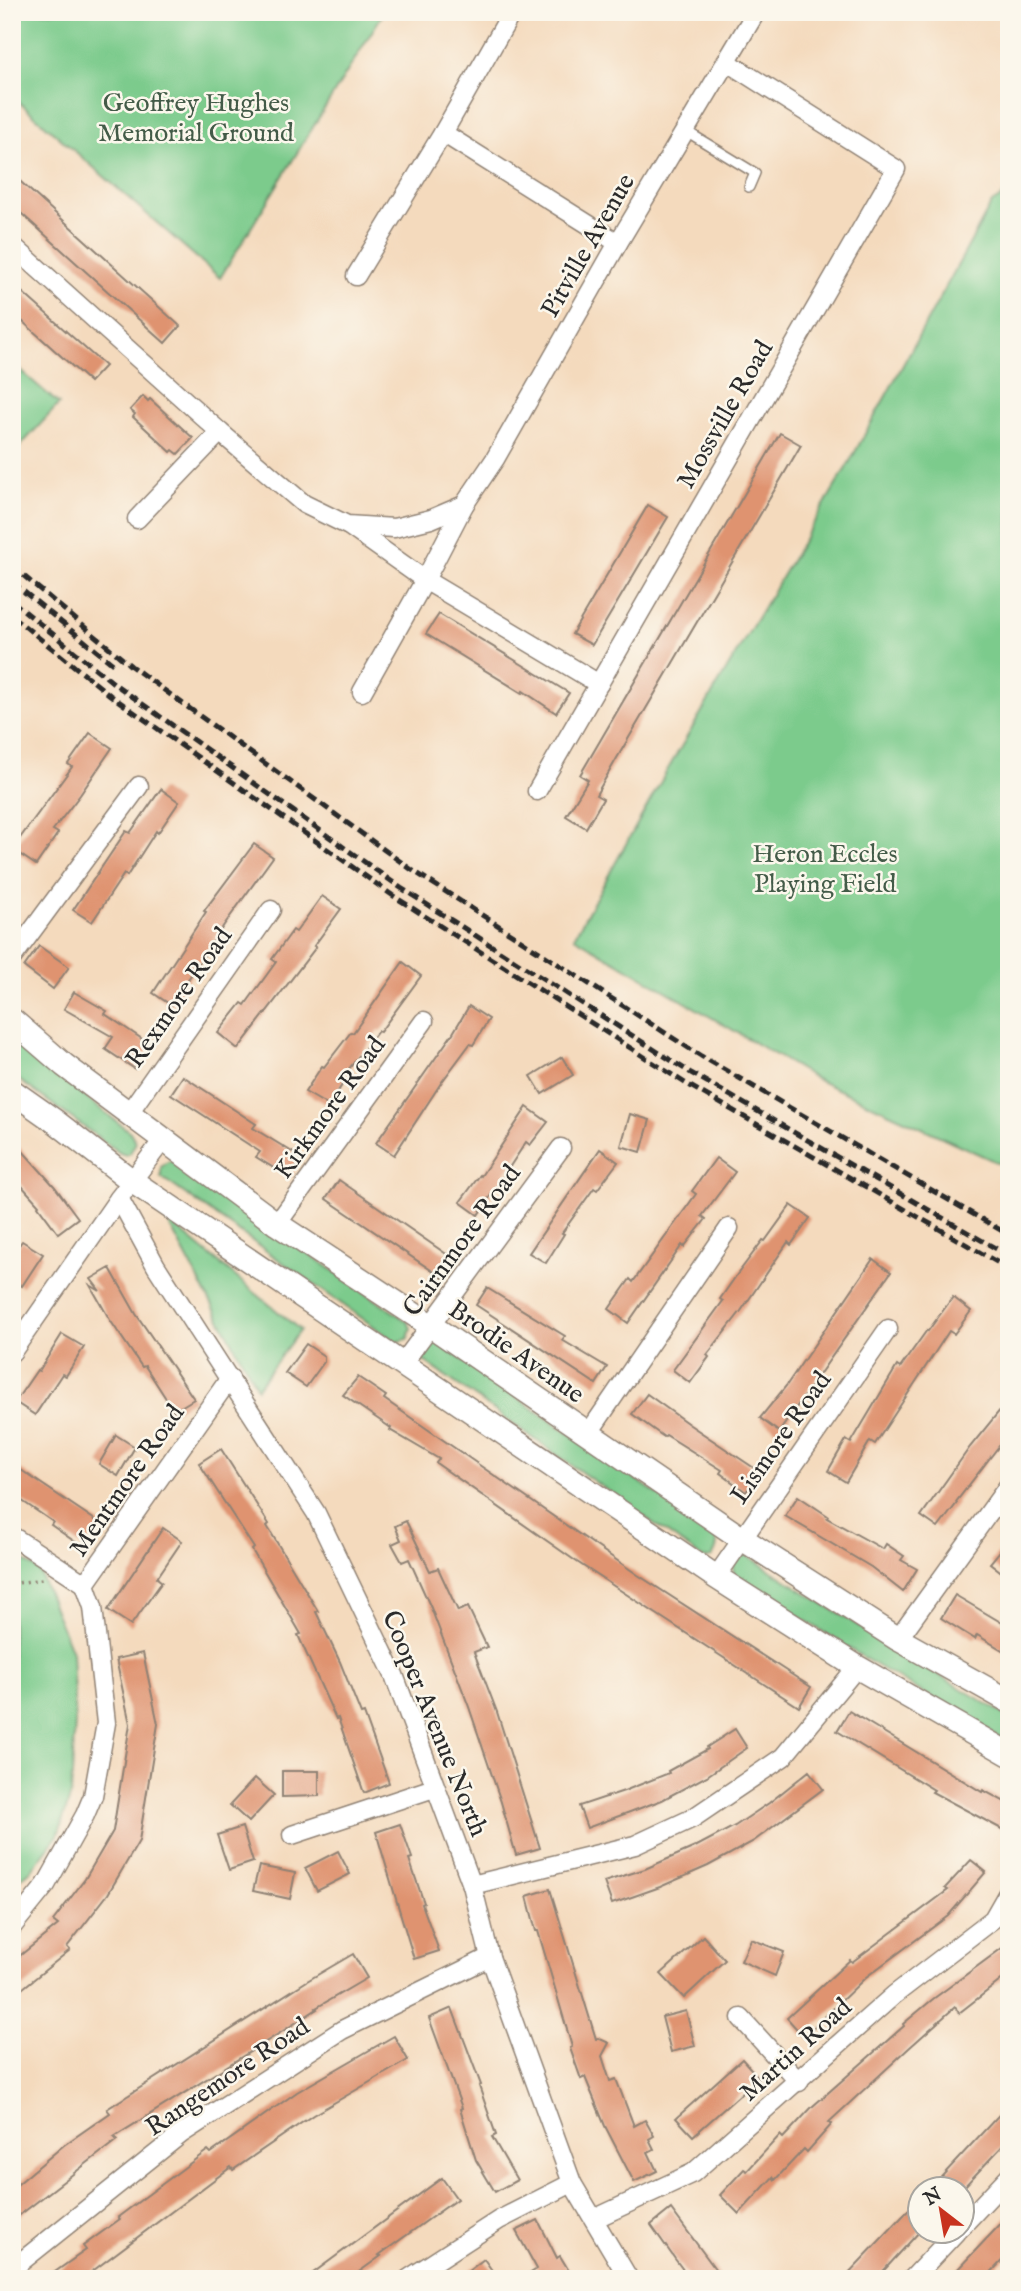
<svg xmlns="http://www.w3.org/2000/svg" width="1021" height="2291" font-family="'IM FELL English',serif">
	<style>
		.green { fill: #7bcb8c; stroke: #537b5c; stroke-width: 2 }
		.building { fill: #df9370 }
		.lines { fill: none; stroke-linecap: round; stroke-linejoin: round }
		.service-casing { stroke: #908274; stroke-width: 12 }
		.minor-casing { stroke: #908274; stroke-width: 21 }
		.tertiary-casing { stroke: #908274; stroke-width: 26 }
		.path { stroke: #908274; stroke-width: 3.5; stroke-dasharray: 2 5; stroke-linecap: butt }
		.service { stroke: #fff; stroke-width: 9 }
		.minor { stroke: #fff; stroke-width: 18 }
		.tertiary { stroke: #fff; stroke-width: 23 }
		.rail { stroke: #2b2b2b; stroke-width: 5; stroke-dasharray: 10 5; stroke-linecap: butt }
		.labels { text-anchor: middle; stroke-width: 5; stroke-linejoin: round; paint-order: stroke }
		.park-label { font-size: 26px; fill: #435b48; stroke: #fbf7ec }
		.street-label { font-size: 26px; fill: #2b2b2b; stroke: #fbf7ec }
	</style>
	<rect width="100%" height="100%" fill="#fbf7ec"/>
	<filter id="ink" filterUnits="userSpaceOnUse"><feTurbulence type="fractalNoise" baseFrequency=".0143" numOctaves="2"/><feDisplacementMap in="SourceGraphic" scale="14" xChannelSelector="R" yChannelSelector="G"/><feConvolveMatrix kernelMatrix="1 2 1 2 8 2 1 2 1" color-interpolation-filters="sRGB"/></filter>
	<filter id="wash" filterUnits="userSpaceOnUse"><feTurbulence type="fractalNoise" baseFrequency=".00686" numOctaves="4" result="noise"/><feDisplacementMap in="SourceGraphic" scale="28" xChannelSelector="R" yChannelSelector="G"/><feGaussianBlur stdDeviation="1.57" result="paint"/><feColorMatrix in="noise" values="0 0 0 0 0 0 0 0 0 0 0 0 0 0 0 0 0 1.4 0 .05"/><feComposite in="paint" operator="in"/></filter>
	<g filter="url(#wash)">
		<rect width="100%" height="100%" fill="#f4dabd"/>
		<!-- green -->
		<g class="green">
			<path d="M12,12H384L220,278L12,96Z"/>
			<path d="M1009,185V1168L820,1081L574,937L668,769L849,463L992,203L1003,196Z"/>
			<path d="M12,363L59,404L12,455Z"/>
			<path d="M12,1040L130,1132L136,1142L130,1153L126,1155L120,1153L12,1075Z"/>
			<path d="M169,1161L176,1162L408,1322L411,1328L408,1339L396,1342L161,1177V1167Z"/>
			<path d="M166,1219L300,1330L257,1388Z"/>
			<path d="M435,1341L705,1527C717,1537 721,1543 712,1557L704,1559L423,1360L420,1351L428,1342Z"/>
			<path d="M12,1553L39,1571L72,1652L75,1721L71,1794L58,1835L33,1868L12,1886Z"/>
			<path d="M743,1555L748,1556L895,1649L1009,1717V1743L872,1663L736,1576L733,1570L734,1563Z"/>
		</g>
		<g id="blocks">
			<!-- building -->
			<g class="building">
				<path d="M12,174L180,326L165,343L12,205Z"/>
				<path d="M12,283L105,366L90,382L12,312Z"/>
				<path d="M143,396L148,401L150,399L193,438L178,454L173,450L171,452L133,417L135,414L130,410Z"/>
				<path d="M780,433L801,445L617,758L596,795L603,799L586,828L566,816L588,780L580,775Z"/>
				<path d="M648,505L668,517L592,645L572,634Z"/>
				<path d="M439,614L569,693L556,713L523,691L522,693L426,634Z"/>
				<path d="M90,733L112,748L80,795L53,830L58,833L36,865L12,849L72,767L68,764Z"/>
				<path d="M161,789L179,802L158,833L156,831L127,876L124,874L92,922L73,910L126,831L130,833Z"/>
				<path d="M254,844L273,857L224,925L171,1005L153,993L206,912L204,911Z"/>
				<path d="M322,896L341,909L314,946L316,947L238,1049L218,1033L242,1003L245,1005L276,962L272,959L293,930L296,932Z"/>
				<path d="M39,946L69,967L53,989L24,967Z"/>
				<path d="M403,962L421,976L380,1032L378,1031L342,1078L345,1080L329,1106L305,1092L322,1066L324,1067L351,1032L353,1033Z"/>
				<path d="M74,992L107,1011L105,1014L151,1045L135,1069L105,1049L113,1037L64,1009Z"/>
				<path d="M469,1006L489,1019L473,1045L470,1044L441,1083L394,1155L376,1143L453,1033Z"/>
				<path d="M562,1057L573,1075L542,1094L531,1076Z"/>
				<path d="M183,1076L256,1124L253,1128L302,1158L290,1178L256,1157L260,1152L171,1094Z"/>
				<path d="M527,1107L548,1122L530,1145L526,1142L478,1215L460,1202L480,1175L481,1176Z"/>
				<path d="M630,1114L650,1120L641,1152L621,1146Z"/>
				<path d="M12,1139L55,1187L78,1218L58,1233L38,1206L39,1205L12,1175Z"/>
				<path d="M600,1149L618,1162L597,1190L594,1188L562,1233L564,1234L546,1263L529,1253Z"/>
				<path d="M716,1158L735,1172L702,1216L706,1219L684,1247L682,1245L628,1323L609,1309L630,1279L633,1282L696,1194L692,1191Z"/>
				<path d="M339,1180L455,1260L443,1278L326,1199Z"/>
				<path d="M791,1205L810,1218L791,1245L788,1242L741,1311L707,1355L709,1357L690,1383L673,1370L723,1301L720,1299L736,1276L763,1240L765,1241Z"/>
				<path d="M22,1241L43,1254L22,1286L12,1279V1255Z"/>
				<path d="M873,1259L891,1272L779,1432L760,1418L786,1386Z"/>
				<path d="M110,1268L136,1314L194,1399L174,1411L145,1366L142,1367L110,1320L90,1285L100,1291L91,1279Z"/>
				<path d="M487,1288L565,1336L562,1340L607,1367L596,1384L476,1305Z"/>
				<path d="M953,1297L971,1311L954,1334L949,1331L875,1444L870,1441L846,1482L828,1471L846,1440L851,1443L897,1366L900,1368L927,1330L928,1331Z"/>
				<path d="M62,1334L84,1347L66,1376L62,1374L35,1415L15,1402L37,1370L39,1371Z"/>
				<path d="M306,1344L324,1356V1362L306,1387L285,1373Z"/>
				<path d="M358,1377L386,1396L384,1399L638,1575L811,1687L799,1707L577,1562L436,1463L439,1459L390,1430L391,1428L343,1395Z"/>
				<path d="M647,1394L690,1425L760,1472L746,1492L720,1473L722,1470L666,1435L664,1437L632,1414Z"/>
				<path d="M1009,1399V1433L956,1502L957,1503L938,1528L921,1516L970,1447Z"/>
				<path d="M116,1435L135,1447L118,1476L99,1464Z"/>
				<path d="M221,1449L269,1524L267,1526L318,1611L316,1612L340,1662L361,1714L364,1713L389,1783L364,1793L338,1718L336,1719L298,1635L301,1634L252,1550L254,1548L199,1463Z"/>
				<path d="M18,1468L101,1524L84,1548L51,1525L53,1522L12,1494V1477Z"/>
				<path d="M798,1496L828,1516L827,1518L883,1549L886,1544L904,1556L901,1560L917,1569L903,1592L871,1567L785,1516Z"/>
				<path d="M406,1521L430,1571L438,1568L458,1611L468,1607L487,1647L474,1652L497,1712L540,1848L516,1855L501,1802L469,1707L431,1608L409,1559L402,1562L392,1544L401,1540L395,1526Z"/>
				<path d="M163,1528L182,1541L157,1578L162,1582L131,1625L108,1610Z"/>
				<path d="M1009,1540V1578L990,1563Z"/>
				<path d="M955,1595L1009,1627V1654L977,1635L975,1639L941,1618Z"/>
				<path d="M143,1653L158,1724L139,1841L108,1894L67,1947L70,1950L12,1997V1962L58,1925L53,1921L85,1879L113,1831L130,1724L116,1659Z"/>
				<path d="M849,1711L982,1792L983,1790L1009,1804V1833L932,1792L934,1790L837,1731Z"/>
				<path d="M735,1729L747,1748L707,1776L662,1800L587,1828L579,1806L624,1791L669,1773L668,1771L708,1749L707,1747Z"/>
				<path d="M282,1771H319V1796L282,1797Z"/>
				<path d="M809,1771L823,1789L754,1841L708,1866L660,1887L612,1904L604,1882L645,1869L695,1847L735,1826L769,1803Z"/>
				<path d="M255,1778L274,1795L249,1822L230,1805Z"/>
				<path d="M400,1824L412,1858L409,1859L424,1903L422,1904L439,1951L414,1959L376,1832Z"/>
				<path d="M242,1827L253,1862L229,1870L217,1835Z"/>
				<path d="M338,1851L350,1874L317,1891L305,1868Z"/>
				<path d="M971,1860L986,1872L948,1916L866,1977L804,2037L787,2018L850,1960L852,1962L948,1890L945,1888Z"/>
				<path d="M259,1866L295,1873L290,1899L253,1891Z"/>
				<path d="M550,1889L596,2039L598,2038L609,2043L602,2056L610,2081L616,2079L634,2126L645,2120L654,2136L649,2139L654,2149L648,2152L657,2171L634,2182L605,2126L585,2077L581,2079L570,2048L572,2047L554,1985L538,1931H536L527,1896Z"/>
				<path d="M703,1936L725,1960L684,1998L661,1974Z"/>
				<path d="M751,1939L784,1952L775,1976L741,1961Z"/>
				<path d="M1009,1943V1974L959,2013L955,2007L909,2048L829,2122L832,2124L807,2152L804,2149L775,2180L773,2177L739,2214L720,2195L744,2169L747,2171L780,2135L783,2138L813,2106L904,2026L903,2024L933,1999Z"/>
				<path d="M353,1954L367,1978L316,2008L317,2009L272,2038L114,2137L117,2140L12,2221V2189L64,2145L110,2113L107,2109L307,1981Z"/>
				<path d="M452,2008L481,2085L479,2086L496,2135L492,2137L517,2180L495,2192L476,2160L460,2109L462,2108L429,2018Z"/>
				<path d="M686,2011L695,2046L671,2052L662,2017Z"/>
				<path d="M394,2036L408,2060L313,2115L233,2170L231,2167L82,2279H45L86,2250L83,2246L120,2219L118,2217L208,2150L211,2153L297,2092Z"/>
				<path d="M742,2059L759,2078L693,2136L676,2118Z"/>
				<path d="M1009,2104V2139L962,2189H930Z"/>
				<path d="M442,2178L457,2199L379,2255L381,2256L349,2279H305Z"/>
				<path d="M920,2198V2231L876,2279H843Z"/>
				<path d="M671,2209L716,2270L721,2279H690L675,2259L651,2225Z"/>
				<path d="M1009,2215V2253L985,2279H965L956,2271Z"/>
				<path d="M538,2220L557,2258L560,2256L574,2279H521L537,2269L516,2231Z"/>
				<path d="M484,2259L498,2279H458Z"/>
			</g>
		</g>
	</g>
	<g filter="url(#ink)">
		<use href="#blocks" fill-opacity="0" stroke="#908274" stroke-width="2"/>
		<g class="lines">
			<!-- service casing -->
			<g class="service-casing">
				<path id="service" d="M686,131L755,173L749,187"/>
			</g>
			<!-- minor casing -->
			<g class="minor-casing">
				<g id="minor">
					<path d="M443,133L618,243"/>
					<path d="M12,245L220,432L304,504L347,525L394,528L431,519L464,505L495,459L618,243L756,12"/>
					<path d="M356,276L443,133L512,12"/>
					<path d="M137,519L220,432"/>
					<path d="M349,526L425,580L464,505"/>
					<path d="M362,692L425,580L599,684"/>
					<path d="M537,791L896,169L727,62"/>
					<path d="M12,958L139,786"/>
					<path d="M128,1114L271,910"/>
					<path d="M163,1140L119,1198L156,1266L316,1513L394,1675L472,1885L490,1957L572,2183L629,2279"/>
					<path d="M277,1224L424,1021"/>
					<path d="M12,1352L119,1198"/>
					<path d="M403,1363L561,1148"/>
					<path d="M588,1434L729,1228"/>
					<path d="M12,1536L85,1584"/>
					<path d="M716,1577L888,1329"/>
					<path d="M898,1639L1009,1485"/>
					<path d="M292,1835L434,1788"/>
					<path d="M472,1885L635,1845L693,1818L783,1757L857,1667"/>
					<path d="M12,1927L46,1885L85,1815L93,1796L106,1723L93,1607L85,1584L230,1378"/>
					<path d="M741,2018L799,2082"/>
					<path d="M594,2219L693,2173L894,1995L993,1919L1009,1891"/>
					<path d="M962,2226L1009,2176"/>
					<path d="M12,2269L181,2134L342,2030L490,1957"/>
					<path d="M408,2279L499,2220L572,2183"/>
					<path d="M912,2279L956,2232"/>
				</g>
			</g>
			<!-- tertiary casing -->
			<g class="tertiary-casing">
				<g id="tertiary">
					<path d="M12,1020L64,1065L277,1224L430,1325L741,1538L898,1639L1009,1701"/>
					<path d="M12,1091L56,1122L132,1181L716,1577L857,1667L1009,1754"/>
				</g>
			</g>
			<!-- path -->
			<path class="path" d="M12,1584L42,1579"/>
			<!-- service -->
			<use href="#service" class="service"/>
			<!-- minor -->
			<use href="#minor" class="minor"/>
			<!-- tertiary -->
			<use href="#tertiary" class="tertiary"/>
			<!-- rail -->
			<g class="rail">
				<path d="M12,566L131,666L412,870L701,1056L1009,1235"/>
				<path d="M12,582L114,665"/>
				<path d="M12,601L116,685L401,888L691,1073L1009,1256"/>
				<path d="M12,616L110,695L392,895L685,1083L1009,1269"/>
			</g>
		</g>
	</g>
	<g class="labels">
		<!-- park labels -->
		<g class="park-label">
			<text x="196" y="111">Geoffrey Hughes<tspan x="196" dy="30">Memorial Ground</tspan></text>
			<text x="825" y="862">Heron Eccles<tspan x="825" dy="30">Playing Field</tspan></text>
		</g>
		<!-- street labels -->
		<g class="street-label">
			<text transform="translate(587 245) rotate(-60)" y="9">Pitville Avenue</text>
			<text transform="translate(724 414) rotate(-60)" y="9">Mossville Road</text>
			<text transform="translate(178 997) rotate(-55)" y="9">Rexmore Road</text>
			<text transform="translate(329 1107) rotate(-54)" y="9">Kirkmore Road</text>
			<text transform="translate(461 1240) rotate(-54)" y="9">Cairnmore Road</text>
			<text transform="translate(517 1351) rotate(35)" y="9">Brodie Avenue</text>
			<text transform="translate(780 1437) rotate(-55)" y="9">Lismore Road</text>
			<text transform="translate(126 1480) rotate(-55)" y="9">Mentmore Road</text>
			<text transform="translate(436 1723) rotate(68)" y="9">Cooper Avenue North</text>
			<text transform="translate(795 2049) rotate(-42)" y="9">Martin Road</text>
			<text transform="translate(227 2076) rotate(-34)" y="9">Rangemore Road</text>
		</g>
	</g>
	<!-- margin -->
	<rect width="1021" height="2291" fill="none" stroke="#fbf7ec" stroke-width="42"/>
	<!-- north arrow -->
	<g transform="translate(941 2210) rotate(329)"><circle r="33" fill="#fbf7ec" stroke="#a8a59f" stroke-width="2"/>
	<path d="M0-5L12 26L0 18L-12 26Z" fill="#c8321e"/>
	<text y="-10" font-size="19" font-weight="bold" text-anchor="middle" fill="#2b2b2b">N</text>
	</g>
</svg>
